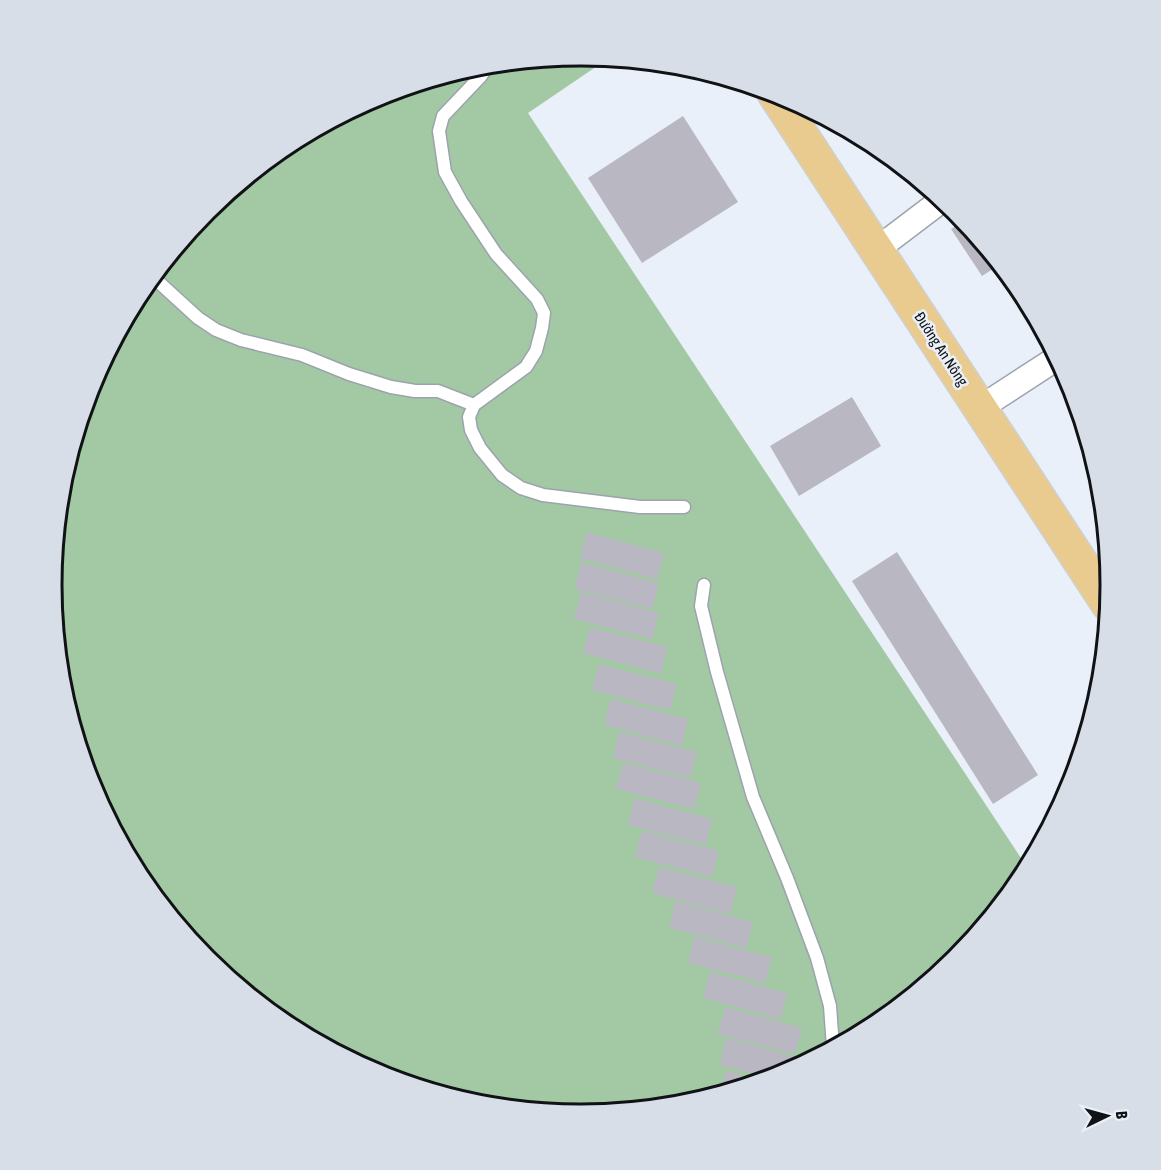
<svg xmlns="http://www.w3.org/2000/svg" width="1161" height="1170" font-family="'Asap Condensed',sans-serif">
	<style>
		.green { fill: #a2c9a4 }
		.building { fill: #b9b7c1 }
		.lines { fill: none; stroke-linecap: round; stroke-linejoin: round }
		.lane-casing { stroke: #9da3ac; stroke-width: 15 }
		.street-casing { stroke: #9da3ac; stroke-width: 27 }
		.primary-casing { stroke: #cfd0d0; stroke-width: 36 }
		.lane { stroke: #fff; stroke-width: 12 }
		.street { stroke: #fff; stroke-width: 24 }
		.primary { stroke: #eacb8f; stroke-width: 33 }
		.labels { text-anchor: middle; stroke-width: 5; stroke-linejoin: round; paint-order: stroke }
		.street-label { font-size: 15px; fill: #101215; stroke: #e9f0f9 }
		.rim { fill: none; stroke: #101215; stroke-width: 3 }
	</style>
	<rect width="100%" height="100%" fill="#e9f0f9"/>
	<!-- green -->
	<path class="green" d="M581,56L609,58L528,113L1027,867L1021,879L955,960L874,1025L783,1074L683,1104L580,1114L477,1104L378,1074L286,1025L206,959L140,879L91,787L61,688L51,585L61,481L91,382L140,291L206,210L287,145L378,96L478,66Z"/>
	<!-- building -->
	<g class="building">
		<path d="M683,116L738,202L642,263L588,178Z"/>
		<path d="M964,221L999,265L982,276L951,229Z"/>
		<path d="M852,397L881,446L799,496L770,446Z"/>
		<path d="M587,532L664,553L657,579L580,558Z"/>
		<path d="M897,552L1038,775L993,804L852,581Z"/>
		<path d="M581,562L659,583L652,609L575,589Z"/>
		<path d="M581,592L659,613L652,639L574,619Z"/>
		<path d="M590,627L667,647L661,674L583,653Z"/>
		<path d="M599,664L677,684L670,710L592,690Z"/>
		<path d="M611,699L688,719L682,746L604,725Z"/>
		<path d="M619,732L697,752L690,778L613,758Z"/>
		<path d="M623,763L701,783L694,809L616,789Z"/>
		<path d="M635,798L712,819L706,845L628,825Z"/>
		<path d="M642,831L719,851L712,877L635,857Z"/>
		<path d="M659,867L737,887L730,914L652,893Z"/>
		<path d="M676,901L753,922L746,948L669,928Z"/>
		<path d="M694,937L772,957L765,983L688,963Z"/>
		<path d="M710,972L787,993L781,1019L703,998Z"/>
		<path d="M725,1007L802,1028L795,1054L718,1034Z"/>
		<path d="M726,1038L804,1059L803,1064L783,1074L770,1078L720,1065Z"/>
		<path d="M726,1071L763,1080L720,1093Z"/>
	</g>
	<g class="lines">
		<!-- lane casing -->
		<g class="lane-casing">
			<g id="lane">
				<path d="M489,64L481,76L443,116L439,131L445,172L461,201L496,254L537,299L544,313L542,328L536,351L526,367L474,405L469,417L471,430L480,448L502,475L521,488L543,495L640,507H684"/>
				<path d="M152,276L198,318L216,330L241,340L302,355L349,374L391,387L415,391H438L474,405"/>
				<path d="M704,585L701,606L717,672L753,797L787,878L817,958L830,1006L833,1047"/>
			</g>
		</g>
		<!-- street casing -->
		<g class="street-casing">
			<g id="street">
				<path d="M876,250L942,200"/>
				<path d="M980,408L1057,358"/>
			</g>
		</g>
		<!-- primary casing -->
		<g class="primary-casing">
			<path id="primary" d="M774,93L1108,604"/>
		</g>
		<!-- lane -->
		<use href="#lane" class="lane"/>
		<!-- street -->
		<use href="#street" class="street"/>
		<!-- primary -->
		<use href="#primary" class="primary"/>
	</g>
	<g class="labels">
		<!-- street labels -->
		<g class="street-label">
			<text transform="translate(941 349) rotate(57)" y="5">Đường An Nông</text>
		</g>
	</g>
	<!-- crop -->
	<path d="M0 0H1161V1170H0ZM62 585a519 519 0 1 1 1038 0a519 519 0 1 1-1038 0Z" fill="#d8dee7" fill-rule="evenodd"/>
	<path class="rim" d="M62 585a519 519 0 1 1 1038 0a519 519 0 1 1-1038 0Z"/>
	<!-- north arrow -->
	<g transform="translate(1107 1116) rotate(85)" stroke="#e9f0f9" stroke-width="4.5" paint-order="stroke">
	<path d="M0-4.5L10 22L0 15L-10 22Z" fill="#101215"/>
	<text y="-9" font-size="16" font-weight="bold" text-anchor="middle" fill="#101215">B</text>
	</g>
</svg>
